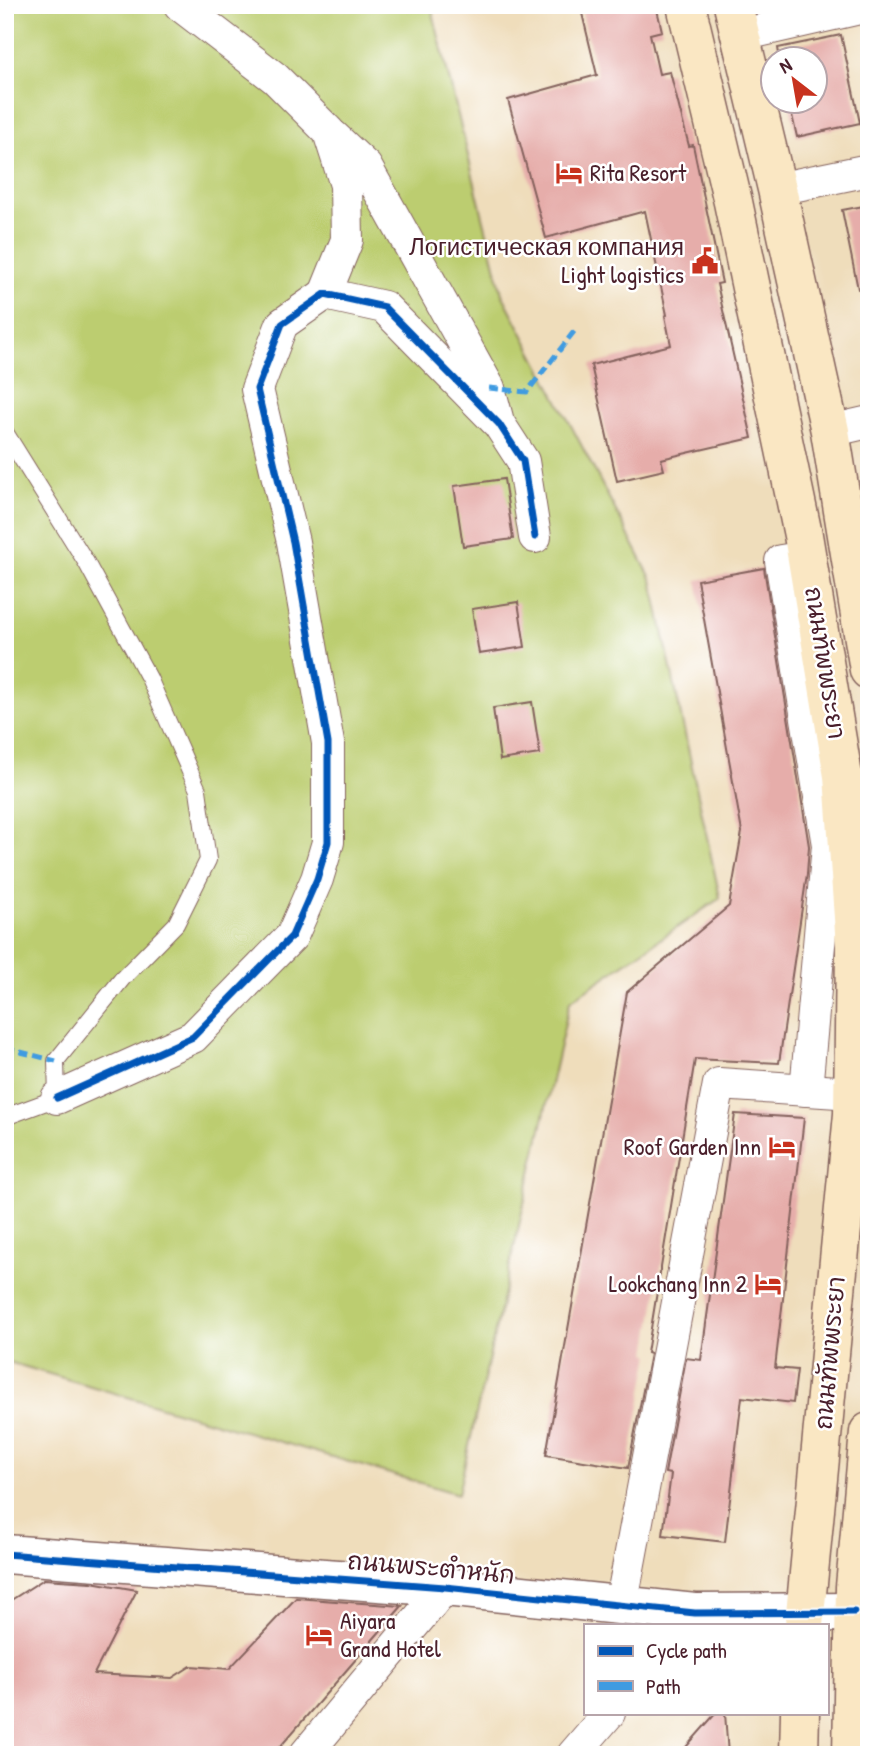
<svg xmlns="http://www.w3.org/2000/svg" width="874" height="1760" font-family="'Patrick Hand','Playpen Sans Thai',sans-serif">
	<style>
		.green { fill: #bccd70; stroke: #83764e; stroke-width: 2 }
		.building { fill: #e6adaa }
		.lines { fill: none; stroke-linecap: round; stroke-linejoin: round }
		.service-casing { stroke: #84625d; stroke-width: 18 }
		.minor-casing { stroke: #84625d; stroke-width: 34 }
		.tertiary-casing { stroke: #84625d; stroke-width: 41 }
		.secondary-casing { stroke: #84625d; stroke-width: 41 }
		.service { stroke: #fff; stroke-width: 16 }
		.minor { stroke: #fff; stroke-width: 32 }
		.tertiary { stroke: #fff; stroke-width: 38 }
		.secondary { stroke: #fae7c3; stroke-width: 38 }
		.quiet { stroke: #409be1; stroke-width: 5; stroke-dasharray: 10 5; stroke-linecap: butt }
		.cycleway-casing { stroke: #fff; stroke-width: 11 }
		.cycleway { stroke: #0057b8; stroke-width: 7 }
		.labels { text-anchor: middle; stroke-width: 5; stroke-linejoin: round; paint-order: stroke }
		.poi-label { font-size: 24px; fill: #4a1f2b; stroke: #fff; text-anchor: end }
		.street-label { font-size: 24px; fill: #4a1f2b; stroke: #fff }
	</style>
	<rect width="100%" height="100%" fill="#fff"/>
	<filter id="ink" filterUnits="userSpaceOnUse"><feTurbulence type="fractalNoise" baseFrequency=".0143" numOctaves="2"/><feDisplacementMap in="SourceGraphic" scale="14" xChannelSelector="R" yChannelSelector="G"/><feConvolveMatrix kernelMatrix="1 2 1 2 8 2 1 2 1" color-interpolation-filters="sRGB"/></filter>
	<filter id="wash" filterUnits="userSpaceOnUse"><feTurbulence type="fractalNoise" baseFrequency=".00686" numOctaves="4" result="noise"/><feDisplacementMap in="SourceGraphic" scale="28" xChannelSelector="R" yChannelSelector="G"/><feGaussianBlur stdDeviation="1.57" result="paint"/><feColorMatrix in="noise" values="0 0 0 0 0 0 0 0 0 0 0 0 0 0 0 0 0 1.4 0 .05"/><feComposite in="paint" operator="in"/></filter>
	<g filter="url(#wash)">
		<rect width="100%" height="100%" fill="#efddbb"/>
		<!-- green -->
		<path class="green" d="M5,5H431L502,294L652,580L720,898L570,1001L458,1494L5,1361Z"/>
		<g id="blocks">
			<!-- building -->
			<g class="building">
				<path d="M580,5H656L662,31L650,34L659,74L670,72L689,146L693,145L722,283L717,284L752,438L661,459L664,470L617,481L591,365L671,345L665,316L667,315L645,211L546,238L508,100L597,75Z"/>
				<path d="M841,35L860,123L797,137L789,102H815V60H780L778,48Z"/>
				<path d="M869,205V288L858,289L842,210Z"/>
				<path d="M504,479L513,539L463,546L454,486Z"/>
				<path d="M764,568L809,846L807,874L779,1063L695,1059L647,1353L650,1354L628,1468L546,1455L627,992L729,906L742,832L697,580Z"/>
				<path d="M518,602L525,647L479,654L472,609Z"/>
				<path d="M532,702L540,754L500,760L493,708Z"/>
				<path d="M735,1114L804,1118L775,1368L797,1370L793,1403L742,1397L725,1542L663,1535L671,1474L665,1473L686,1358L701,1360Z"/>
				<path d="M44,1579L91,1582L137,1590L94,1674L172,1678L191,1666L229,1669L296,1598L402,1606L273,1755H5V1604Z"/>
				<path d="M716,1713H725L728,1755H679Z"/>
			</g>
		</g>
	</g>
	<g filter="url(#ink)">
		<use href="#blocks" fill-opacity="0" stroke="#84625d" stroke-width="2"/>
		<g class="lines">
			<!-- service casing -->
			<g class="service-casing">
				<path id="service" d="M5,432L86,562L149,678L198,790L208,860L176,924L122,979L56,1061L57,1098L5,1117"/>
			</g>
			<!-- minor casing -->
			<g class="minor-casing">
				<g id="minor">
					<path d="M180,5L275,78L329,132L346,185L347,240L325,294"/>
					<path d="M741,35L869,6"/>
					<path d="M333,136L366,167L489,388L497,418"/>
					<path d="M777,189L869,170"/>
					<path d="M830,431L869,422"/>
					<path d="M806,1090L828,845L781,561L807,557"/>
					<path d="M57,1098L193,1037L292,936L317,879L328,842V743L293,542L257,389L282,324L325,294L384,307L499,424L523,461L535,537"/>
					<path d="M621,1606L719,1084L853,1093"/>
					<path d="M305,1755L445,1587"/>
					<path d="M573,1755L609,1713"/>
				</g>
			</g>
			<!-- tertiary casing -->
			<g class="tertiary-casing">
				<path id="tertiary" d="M5,1554L445,1587L695,1613L854,1612"/>
			</g>
			<!-- secondary casing -->
			<g class="secondary-casing">
				<g id="secondary">
					<path d="M686,5L733,202L803,535L843,776L855,946L853,1114L804,1625"/>
					<path d="M733,5L777,189L830,431L869,670"/>
					<path d="M799,1755L800,1713"/>
					<path d="M852,1755L855,1587L869,1432"/>
				</g>
			</g>
			<!-- service -->
			<use href="#service" class="service"/>
			<!-- minor -->
			<use href="#minor" class="minor"/>
			<!-- tertiary -->
			<use href="#tertiary" class="tertiary"/>
			<!-- secondary -->
			<use href="#secondary" class="secondary"/>
			<!-- quiet -->
			<g class="quiet">
				<path d="M489,388L527,392L576,329"/>
				<path d="M5,1048L56,1061"/>
			</g>
			<!-- cycleway casing -->
			<g class="cycleway-casing">
				<g id="cycleway">
					<path d="M57,1098L193,1037L292,936L317,879L328,842V743L293,542L257,389L282,324L325,294L384,307L499,424L523,461L535,537"/>
					<path d="M5,1554L445,1587L695,1613L854,1612"/>
				</g>
			</g>
			<!-- cycleway -->
			<use href="#cycleway" class="cycleway"/>
		</g>
	</g>
	<!-- icons -->
	<defs>
		<g id="hotel-bare" transform="scale(2.1)"><path d="M-6-4.5h1.5V1H6V5H4.5V3h-9V5H-6ZM-4 0a1.8 1.8 0 1 1 3.6 0ZM.5 0V-2.5h3Q6-2.5 6 0Z" fill="#c8321e" stroke="#fff" stroke-width="2.5" paint-order="stroke"/></g>
		<g id="civic-bare" transform="scale(2.1)"><path d="M-.6-6.5H3V-4.5H.6V-3L4-1V1h2V6H-6V1h2V-1L-.6-3ZM-1.2 2.5V6h2.4V2.5Z" fill="#c8321e" stroke="#fff" stroke-width="2.5" paint-order="stroke"/></g>
	</defs>
	<g fill-rule="evenodd">
		<use href="#hotel-bare" x="569" y="173"/>
		<use href="#civic-bare" x="705" y="261"/>
		<use href="#hotel-bare" x="782" y="1147"/>
		<use href="#hotel-bare" x="768" y="1284"/>
		<use href="#hotel-bare" x="319" y="1635"/>
	</g>
	<g class="labels">
		<!-- poi labels -->
		<g class="poi-label">
			<text x="590" y="181" text-anchor="start">Rita Resort</text>
			<text x="684" y="255">Логистическая компания<tspan x="684" dy="28">Light logistics</tspan></text>
			<text x="761" y="1155">Roof Garden Inn</text>
			<text x="747" y="1292">Lookchang Inn 2</text>
			<text x="340" y="1629" text-anchor="start">Aiyara<tspan x="340" dy="28">Grand Hotel</tspan></text>
		</g>
		<!-- street labels -->
		<g class="street-label">
			<text transform="translate(825 663) rotate(81)" y="8">ถนนทัพพระยา</text>
			<text transform="translate(830 1353) rotate(-85)" y="8">ถนนทัพพระยา</text>
			<text transform="translate(431 1568) rotate(5)" y="8">ถนนพระตำหนัก</text>
		</g>
	</g>
	<!-- margin -->
	<rect width="874" height="1760" fill="none" stroke="#fff" stroke-width="28"/>
	<!-- legend -->
	<rect x="584" y="1624" width="245" height="91" fill="#ffffff" stroke="#b7a5aa" stroke-width="2"/>
	<rect x="598" y="1646" width="35" height="10" fill="#0057b8" stroke="#b7a5aa" stroke-width="2"/>
	<text x="646" y="1658" font-size="21" fill="#4a1f2b">Cycle path</text>
	<rect x="598" y="1681" width="35" height="10" fill="#409be1" stroke="#b7a5aa" stroke-width="2"/>
	<text x="646" y="1694" font-size="21" fill="#4a1f2b">Path</text>
	<!-- north arrow -->
	<g transform="translate(794 80) rotate(329)"><circle r="33" fill="#ffffff" stroke="#b7a5aa" stroke-width="2"/>
	<path d="M0-5L12 26L0 18L-12 26Z" fill="#c8321e"/>
	<text y="-10" font-size="19" font-weight="bold" text-anchor="middle" fill="#4a1f2b">N</text>
	</g>
</svg>
